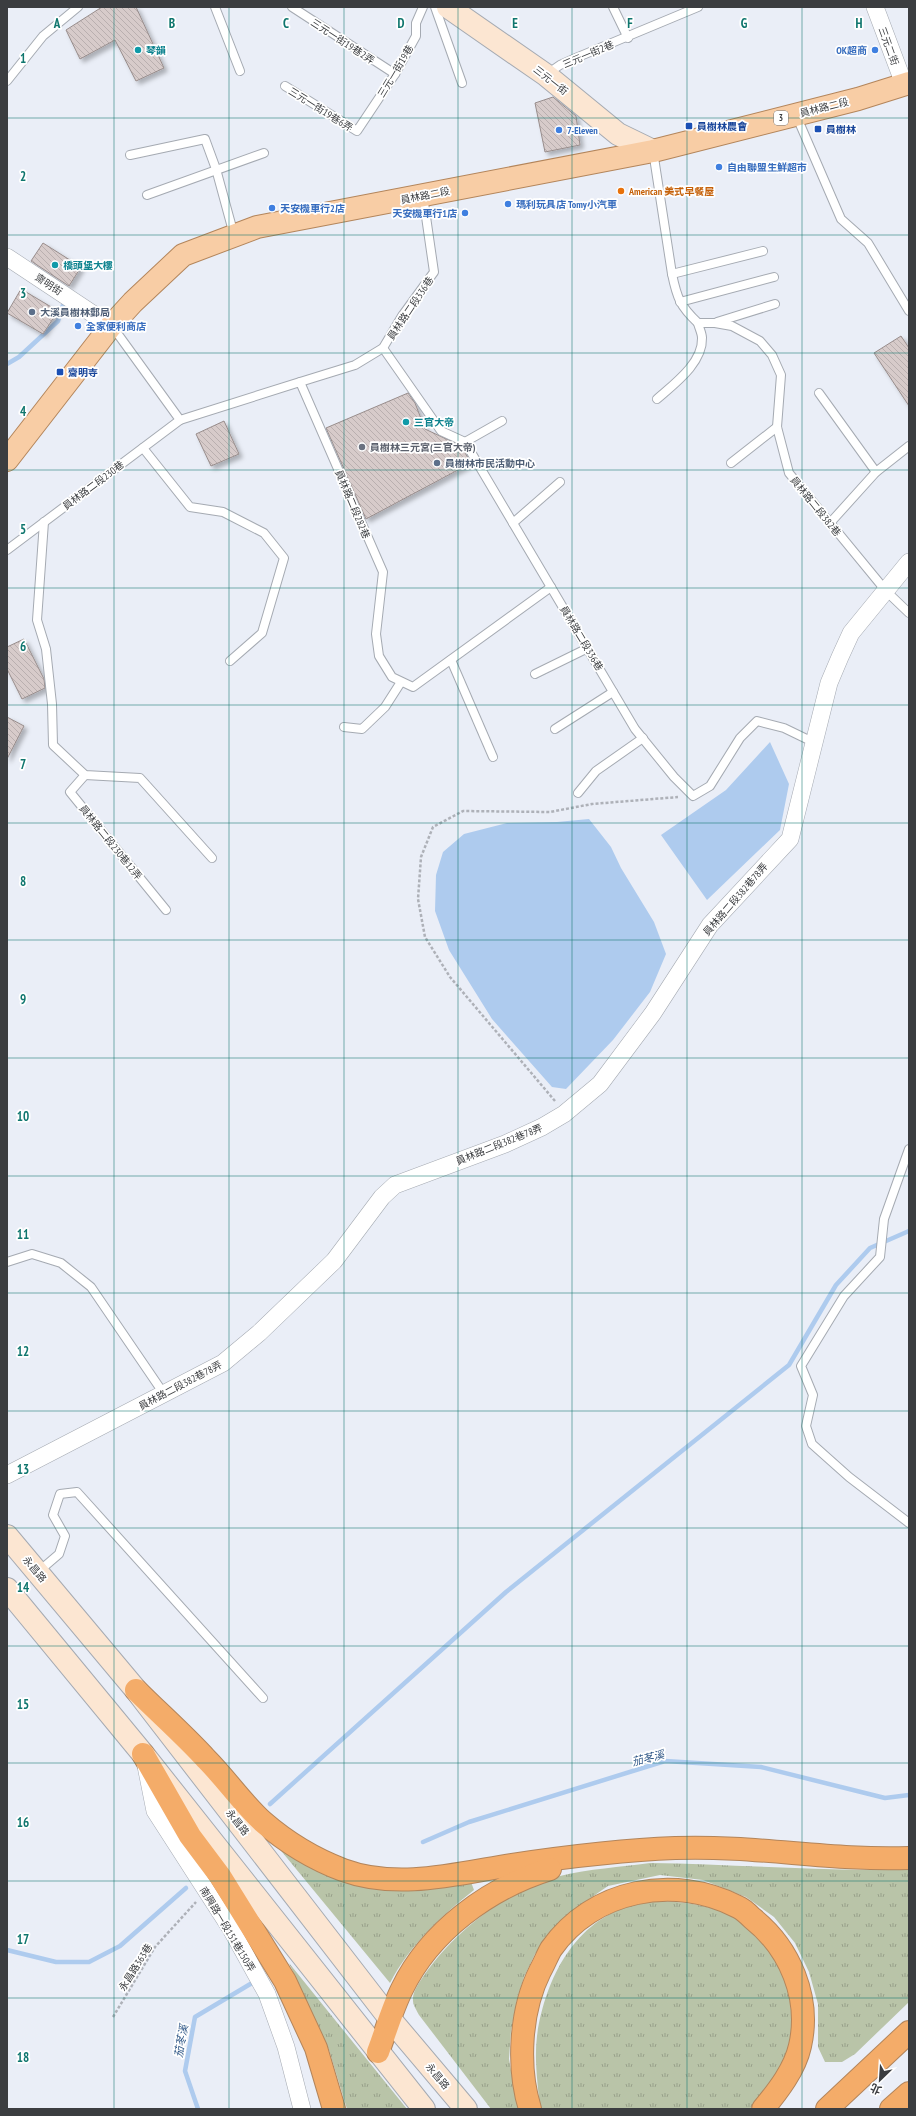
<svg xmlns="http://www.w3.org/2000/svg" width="916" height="2116" font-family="'PT Sans Narrow','Noto Sans TC',sans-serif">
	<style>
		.grass { fill: url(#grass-tufts) }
		.water { fill: #aecbee }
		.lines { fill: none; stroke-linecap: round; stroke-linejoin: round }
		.stream { stroke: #aecbee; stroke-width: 4.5 }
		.building { fill: url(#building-back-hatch); stroke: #988d8c; filter: url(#shadow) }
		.lane-casing { stroke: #a5aab2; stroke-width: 10 }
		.street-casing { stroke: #a5aab2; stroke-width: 18 }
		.secondary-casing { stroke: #a5aab2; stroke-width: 24 }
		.primary-casing { stroke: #b3855b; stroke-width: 24 }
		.highway-casing { stroke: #b3855b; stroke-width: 24 }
		.path { stroke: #aeb1b8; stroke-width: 2.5; stroke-dasharray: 3 2; stroke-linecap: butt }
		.lane { stroke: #fff; stroke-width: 8 }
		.street { stroke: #fff; stroke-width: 17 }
		.secondary { stroke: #fce6d2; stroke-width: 22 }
		.primary { stroke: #f8cda5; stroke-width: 22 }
		.highway { stroke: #f4ac69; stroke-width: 22 }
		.grid { fill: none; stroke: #0f766e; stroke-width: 1; stroke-opacity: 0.55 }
		.culture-dot { fill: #0f9aa8; stroke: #fff; stroke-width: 1.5 }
		.shop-dot { fill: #3f7fe0; stroke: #fff; stroke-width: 1.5 }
		.transit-dot { fill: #1a4fb4; stroke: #fff; stroke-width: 1.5 }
		.food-dot { fill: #e8710a; stroke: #fff; stroke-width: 1.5 }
		.service-dot { fill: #5c6f8a; stroke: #fff; stroke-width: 1.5 }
		.worship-dot { fill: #6b7280; stroke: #fff; stroke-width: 1.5 }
		.labels { text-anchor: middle; stroke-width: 3.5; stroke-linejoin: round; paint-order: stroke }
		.shield { fill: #fff; stroke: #767779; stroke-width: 1 }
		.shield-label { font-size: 9px; font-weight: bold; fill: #3b3d40 }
		.street-label { font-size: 10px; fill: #3b3d40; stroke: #fff }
		.culture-label { font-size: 10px; font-weight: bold; fill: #0d838f; stroke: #fff; text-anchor: start }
		.shop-label { font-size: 10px; font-weight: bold; fill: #366cbe; stroke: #fff; text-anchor: start }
		.transit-label { font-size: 10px; font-weight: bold; fill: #164399; stroke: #fff; text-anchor: start }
		.food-label { font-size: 10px; font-weight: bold; fill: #c56008; stroke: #fff; text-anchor: start }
		.service-label { font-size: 10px; font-weight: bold; fill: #4e5e75; stroke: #fff; text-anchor: start }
		.worship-label { font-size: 10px; font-weight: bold; fill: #5b616d; stroke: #fff; text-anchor: start }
		.water-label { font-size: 11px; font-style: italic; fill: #325988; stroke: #fff }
		.grid-label { font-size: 13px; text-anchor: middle; font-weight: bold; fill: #0f766e; stroke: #fff; stroke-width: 3.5; stroke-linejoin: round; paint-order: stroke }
	</style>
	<defs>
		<pattern id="grass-tufts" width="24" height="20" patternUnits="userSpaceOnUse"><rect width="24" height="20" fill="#b9c4a8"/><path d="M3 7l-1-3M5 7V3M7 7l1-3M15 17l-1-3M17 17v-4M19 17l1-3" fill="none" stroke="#98a08a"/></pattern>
		<pattern id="building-back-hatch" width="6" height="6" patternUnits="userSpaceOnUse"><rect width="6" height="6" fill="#d7cbca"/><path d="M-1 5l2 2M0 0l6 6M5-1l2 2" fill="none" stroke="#b9afaf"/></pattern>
		<filter id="shadow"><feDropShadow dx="3.5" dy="3.5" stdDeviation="2" flood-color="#0004"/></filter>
	</defs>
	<rect width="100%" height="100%" fill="#eaeef7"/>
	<!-- grass -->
	<g class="grass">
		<path d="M273,1841L297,1857L471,1882L474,1890C441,1916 409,1946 390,1983Z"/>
		<path d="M650,1863C736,1864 822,1872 909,1869V2002L855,2054L842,2062H825L818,2047V2004L809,1972L795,1943L774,1917L746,1897L703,1880L660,1875L608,1886L576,1908L554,1929L535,1954L524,1977L517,2000L511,2031L509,2059L518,2109H491L419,2015C417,2011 413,2005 413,2001C412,1991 420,1982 425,1974C454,1932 509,1888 560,1876C589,1869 620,1867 650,1863Z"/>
		<path d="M661,1901C688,1902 715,1906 739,1920C783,1945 801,2008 787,2054C780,2075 764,2092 750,2109H540C538,2086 534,2060 537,2036C545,1980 574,1920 634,1905C642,1903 652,1902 661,1901Z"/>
		<path d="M289,1963L407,2109H347L329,2050Z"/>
	</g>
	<!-- water -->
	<g class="water">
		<path d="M770,742L789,784L780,830L707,900L661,835L726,790Z"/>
		<path d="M589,819L611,847L621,868L654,922L666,954L650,992L613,1040L566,1089L552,1087L492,1019L449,950L435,911L436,875L443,852L464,834L507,823L557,822Z"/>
	</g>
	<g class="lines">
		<!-- stream -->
		<g class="stream">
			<path d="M7,364L19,357L58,321L63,305"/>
			<path d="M270,1804L506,1592L789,1365L836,1285L870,1248L909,1231"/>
			<path d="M423,1842L469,1822L665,1761L761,1767L885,1798L909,1795"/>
			<path d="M7,1950L56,1962H89L120,1946L186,1888"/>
			<path d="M198,2109L185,2071L195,2017L252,1983"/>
		</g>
	</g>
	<!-- building -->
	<g class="building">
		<path d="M102,7H136L164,68L136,81L115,40L80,59L66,30Z"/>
		<path d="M553,97L576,116L580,145L545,152L535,103Z"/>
		<path d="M43,243L81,267L69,286L31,261Z"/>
		<path d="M21,289L58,311L43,334L7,313Z"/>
		<path d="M901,336L909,348V406L874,353Z"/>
		<path d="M408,393L415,403L425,429L461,446L471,463L366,519L326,428Z"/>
		<path d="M224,421L239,454L211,466L196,434Z"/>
		<path d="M24,639L44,679L45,688L22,699L7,669V647Z"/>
		<path d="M7,717L24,726L7,759Z"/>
	</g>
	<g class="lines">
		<!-- lane casing -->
		<g class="lane-casing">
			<g id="lane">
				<path d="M215,7L240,71"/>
				<path d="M292,7L395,74"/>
				<path d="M435,7L462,83"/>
				<path d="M613,7L628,38"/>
				<path d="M547,74L560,65L578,57L698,7"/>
				<path d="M7,81L43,36L78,7"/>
				<path d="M285,86L357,131L395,74L416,36V23L423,7"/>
				<path d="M796,115L841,219L868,243L909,311"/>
				<path d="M653,151L672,274C677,298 680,306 698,323H715L732,326L760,341L772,355L781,375L777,427L789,473L886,591L909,613"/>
				<path d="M130,155L205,139L216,169L234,235"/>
				<path d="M147,195L264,153"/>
				<path d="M672,274L763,251"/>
				<path d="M680,302L774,277"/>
				<path d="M717,322L775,304"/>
				<path d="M112,326L180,420L300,382L383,572L376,634L379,656L392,677L413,687L551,587"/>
				<path d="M383,348L441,431L465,442L635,729L674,777L693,796L710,786L740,738L757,721L784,728L815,743"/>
				<path d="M300,382L355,365L383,348L402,316L434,272L423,196"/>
				<path d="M819,393L876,472"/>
				<path d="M657,399C674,384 703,363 702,338C702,333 699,328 698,323"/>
				<path d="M465,442L502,421"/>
				<path d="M143,448L190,507L223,512L264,533L284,558L262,633L230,661"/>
				<path d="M731,463L777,427"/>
				<path d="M44,522L37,620L46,649L52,704L53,745L85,775L140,778L212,858"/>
				<path d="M513,523L560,482"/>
				<path d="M830,523L876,472L909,446"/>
				<path d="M7,550L180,420"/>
				<path d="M451,660L493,757"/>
				<path d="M535,674L588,648"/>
				<path d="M344,727L362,729L385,707L401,682"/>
				<path d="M555,729L613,692"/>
				<path d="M85,775L70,792L166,910"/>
				<path d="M578,793L596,771L643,738"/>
				<path d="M909,1149L884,1219L880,1257L844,1296L801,1366L813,1395L806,1426L812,1444L849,1477L909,1523"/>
				<path d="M7,1262L32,1254L61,1263L91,1287L164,1394"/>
				<path d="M38,1572L59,1554L65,1536L53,1515L60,1494L77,1492L263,1698"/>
			</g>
		</g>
		<!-- street casing -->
		<g class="street-casing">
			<g id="street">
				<path d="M875,7L904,84"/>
				<path d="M7,257L111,326"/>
				<path d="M7,1475L223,1363L259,1333L334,1261L382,1197L395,1185L505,1144L542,1127L564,1114L600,1084L653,1013L710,925L790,839L829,683L840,657L851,633L909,562"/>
				<path d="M146,1766L155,1811L231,1929L267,1994L286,2047L302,2109"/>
			</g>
		</g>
		<!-- secondary casing -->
		<g class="secondary-casing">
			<g id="secondary">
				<path d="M448,7L546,75L618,134L653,151"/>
				<path d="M7,1536L136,1690L390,2019L466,2109"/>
				<path d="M7,1589L143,1754L424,2109"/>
			</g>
		</g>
		<!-- primary casing -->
		<g class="primary-casing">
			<path id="primary" d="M7,460L111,326L133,302L183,255L257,227L653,151L858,99L909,83"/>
		</g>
		<!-- highway casing -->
		<g class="highway-casing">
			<g id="highway">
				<path d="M136,1690C159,1713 184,1735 206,1759C226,1779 242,1803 263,1822C286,1842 314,1859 343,1870C397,1890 456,1874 511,1865C565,1857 620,1850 675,1848C754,1845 831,1861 909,1858"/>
				<path d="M143,1754L190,1836L220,1876L285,1981L316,2048L334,2109"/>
				<path d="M378,2052C386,2031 392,2009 402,1989C430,1931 489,1888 550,1869"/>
				<path d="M530,2109C517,2067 520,2011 540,1971C544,1964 547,1956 551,1949C593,1889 674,1874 738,1907C743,1909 748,1914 752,1918C790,1948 811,1998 800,2046C795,2069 778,2091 763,2109"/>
				<path d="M827,2109L909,2032"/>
				<path d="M891,2109L909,2093"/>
			</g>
		</g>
		<!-- path -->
		<g class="path">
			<path d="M555,1101L450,977L425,937L418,899L421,857L433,827L463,811L550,812L592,804L678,797"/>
			<path d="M113,2017L155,1947L196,1902"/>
		</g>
		<!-- lane -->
		<use href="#lane" class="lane"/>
		<!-- street -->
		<use href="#street" class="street"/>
		<!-- secondary -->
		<use href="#secondary" class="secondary"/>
		<!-- primary -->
		<use href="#primary" class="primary"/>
		<!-- highway -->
		<use href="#highway" class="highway"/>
	</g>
	<!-- grid -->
	<path class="grid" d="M114,7V2109M229,7V2109M344,7V2109M458,7V2109M572,7V2109M687,7V2109M802,7V2109M7,118H909M7,235H909M7,353H909M7,470H909M7,588H909M7,705H909M7,823H909M7,940H909M7,1058H909M7,1176H909M7,1293H909M7,1411H909M7,1528H909M7,1646H909M7,1763H909M7,1881H909M7,1998H909"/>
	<!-- markers -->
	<g class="culture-dot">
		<circle cx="138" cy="50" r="4"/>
		<circle cx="55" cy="265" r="4"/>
		<circle cx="406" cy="422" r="4"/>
	</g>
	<g class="shop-dot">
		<circle cx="875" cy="50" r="4"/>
		<circle cx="559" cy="130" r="4"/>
		<circle cx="719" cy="167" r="4"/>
		<circle cx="508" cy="204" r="4"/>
		<circle cx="272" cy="208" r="4"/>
		<circle cx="465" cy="213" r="4"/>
		<circle cx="78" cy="326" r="4"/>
	</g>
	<g class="transit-dot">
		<rect x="685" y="122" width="8" height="8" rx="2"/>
		<rect x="814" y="125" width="8" height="8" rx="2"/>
		<rect x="56" y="368" width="8" height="8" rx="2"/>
	</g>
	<circle class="food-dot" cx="621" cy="191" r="4"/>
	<g class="service-dot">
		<circle cx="32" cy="312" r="4"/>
		<circle cx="437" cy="463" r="4"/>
	</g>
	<circle class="worship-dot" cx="362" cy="447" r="4"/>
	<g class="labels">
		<!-- shield labels -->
		<rect class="shield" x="774" y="111" width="14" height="14" rx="3"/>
		<g class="shield-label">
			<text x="781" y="121">3</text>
		</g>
		<!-- street labels -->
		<g class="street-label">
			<text transform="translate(343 41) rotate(33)" y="4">三元一街19巷2弄</text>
			<text transform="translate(889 46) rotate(70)" y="4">三元二街</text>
			<text transform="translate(588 54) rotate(-23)" y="4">三元一街2巷</text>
			<text transform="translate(395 71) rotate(-59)" y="4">三元一街19巷</text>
			<text transform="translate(551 80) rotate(38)" y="4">三元一街</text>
			<text transform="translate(824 107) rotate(-14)" y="4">員林路二段</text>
			<text transform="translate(321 109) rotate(32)" y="4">三元一街19巷6弄</text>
			<text transform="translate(425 195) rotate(-11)" y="4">員林路二段</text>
			<text transform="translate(49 284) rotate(34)" y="4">齋明街</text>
			<text transform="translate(410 308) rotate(-56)" y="4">員林路二段336巷</text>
			<text transform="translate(93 485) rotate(-37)" y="4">員林路二段230巷</text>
			<text transform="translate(353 504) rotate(67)" y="4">員林路二段282巷</text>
			<text transform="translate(816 506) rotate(51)" y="4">員林路二段382巷</text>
			<text transform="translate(582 638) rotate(59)" y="4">員林路二段336巷</text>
			<text transform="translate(111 842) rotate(51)" y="4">員林路二段230巷12弄</text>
			<text transform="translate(735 899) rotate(-49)" y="4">員林路二段382巷78弄</text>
			<text transform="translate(499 1144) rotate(-22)" y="4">員林路二段382巷78弄</text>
			<text transform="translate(180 1385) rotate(-28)" y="4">員林路二段382巷78弄</text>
			<text transform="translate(35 1569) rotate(50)" y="4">永昌路</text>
			<text transform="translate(238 1822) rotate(52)" y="4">永昌路</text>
			<text transform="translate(228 1929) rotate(59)" y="4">南興路一段151巷150弄</text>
			<text transform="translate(135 1967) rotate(-58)" y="4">永昌路363巷</text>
			<text transform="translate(438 2076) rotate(50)" y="4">永昌路</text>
		</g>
		<!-- culture labels -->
		<g class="culture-label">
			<text x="146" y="54">琴韻</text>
			<text x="63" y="269">橋頭堡大樓</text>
			<text x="414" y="426">三官大帝</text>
		</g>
		<!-- shop labels -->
		<g class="shop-label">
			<text x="867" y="54" text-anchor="end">OK超商</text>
			<text x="567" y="134">7-Eleven</text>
			<text x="727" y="171">自由聯盟生鮮超市</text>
			<text x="516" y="208">瑪利玩具店 Tomy小汽車</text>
			<text x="280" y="212">天安機車行2店</text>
			<text x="457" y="217" text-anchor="end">天安機車行1店</text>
			<text x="86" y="330">全家便利商店</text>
		</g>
		<!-- transit labels -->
		<g class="transit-label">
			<text x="697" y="130">員樹林農會</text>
			<text x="826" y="133">員樹林</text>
			<text x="68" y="376">齋明寺</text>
		</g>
		<!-- food labels -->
		<g class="food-label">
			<text x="629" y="195">American 美式早餐屋</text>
		</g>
		<!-- service labels -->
		<g class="service-label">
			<text x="40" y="316">大溪員樹林郵局</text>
			<text x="445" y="467">員樹林市民活動中心</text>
		</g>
		<!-- worship labels -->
		<g class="worship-label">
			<text x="370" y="451">員樹林三元宮(三官大帝)</text>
		</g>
		<!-- water labels -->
		<g class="water-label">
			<text transform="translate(648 1758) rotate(-14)" y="4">茄苳溪</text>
			<text transform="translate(181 2041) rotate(-80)" y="4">茄苳溪</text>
		</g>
	</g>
	<g class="grid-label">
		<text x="57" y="28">A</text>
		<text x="172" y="28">B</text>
		<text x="286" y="28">C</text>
		<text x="401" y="28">D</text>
		<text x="515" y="28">E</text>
		<text x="630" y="28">F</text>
		<text x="744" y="28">G</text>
		<text x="859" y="28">H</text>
		<text x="23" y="63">1</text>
		<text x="23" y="181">2</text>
		<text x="23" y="298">3</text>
		<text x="23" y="416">4</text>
		<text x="23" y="534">5</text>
		<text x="23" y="651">6</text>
		<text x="23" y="769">7</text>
		<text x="23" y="886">8</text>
		<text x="23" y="1004">9</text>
		<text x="23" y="1121">10</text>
		<text x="23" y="1239">11</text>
		<text x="23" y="1356">12</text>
		<text x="23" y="1474">13</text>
		<text x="23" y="1592">14</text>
		<text x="23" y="1709">15</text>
		<text x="23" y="1827">16</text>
		<text x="23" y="1944">17</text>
		<text x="23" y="2062">18</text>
	</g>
	<!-- border -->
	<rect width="916" height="2116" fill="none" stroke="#3b3d40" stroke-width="16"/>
	<!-- north arrow -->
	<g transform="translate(880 2080) rotate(205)" stroke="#ffffff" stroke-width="3" paint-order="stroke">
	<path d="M0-3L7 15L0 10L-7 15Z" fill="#3b3d40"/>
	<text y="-6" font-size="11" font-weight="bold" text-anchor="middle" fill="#3b3d40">北</text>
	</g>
</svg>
